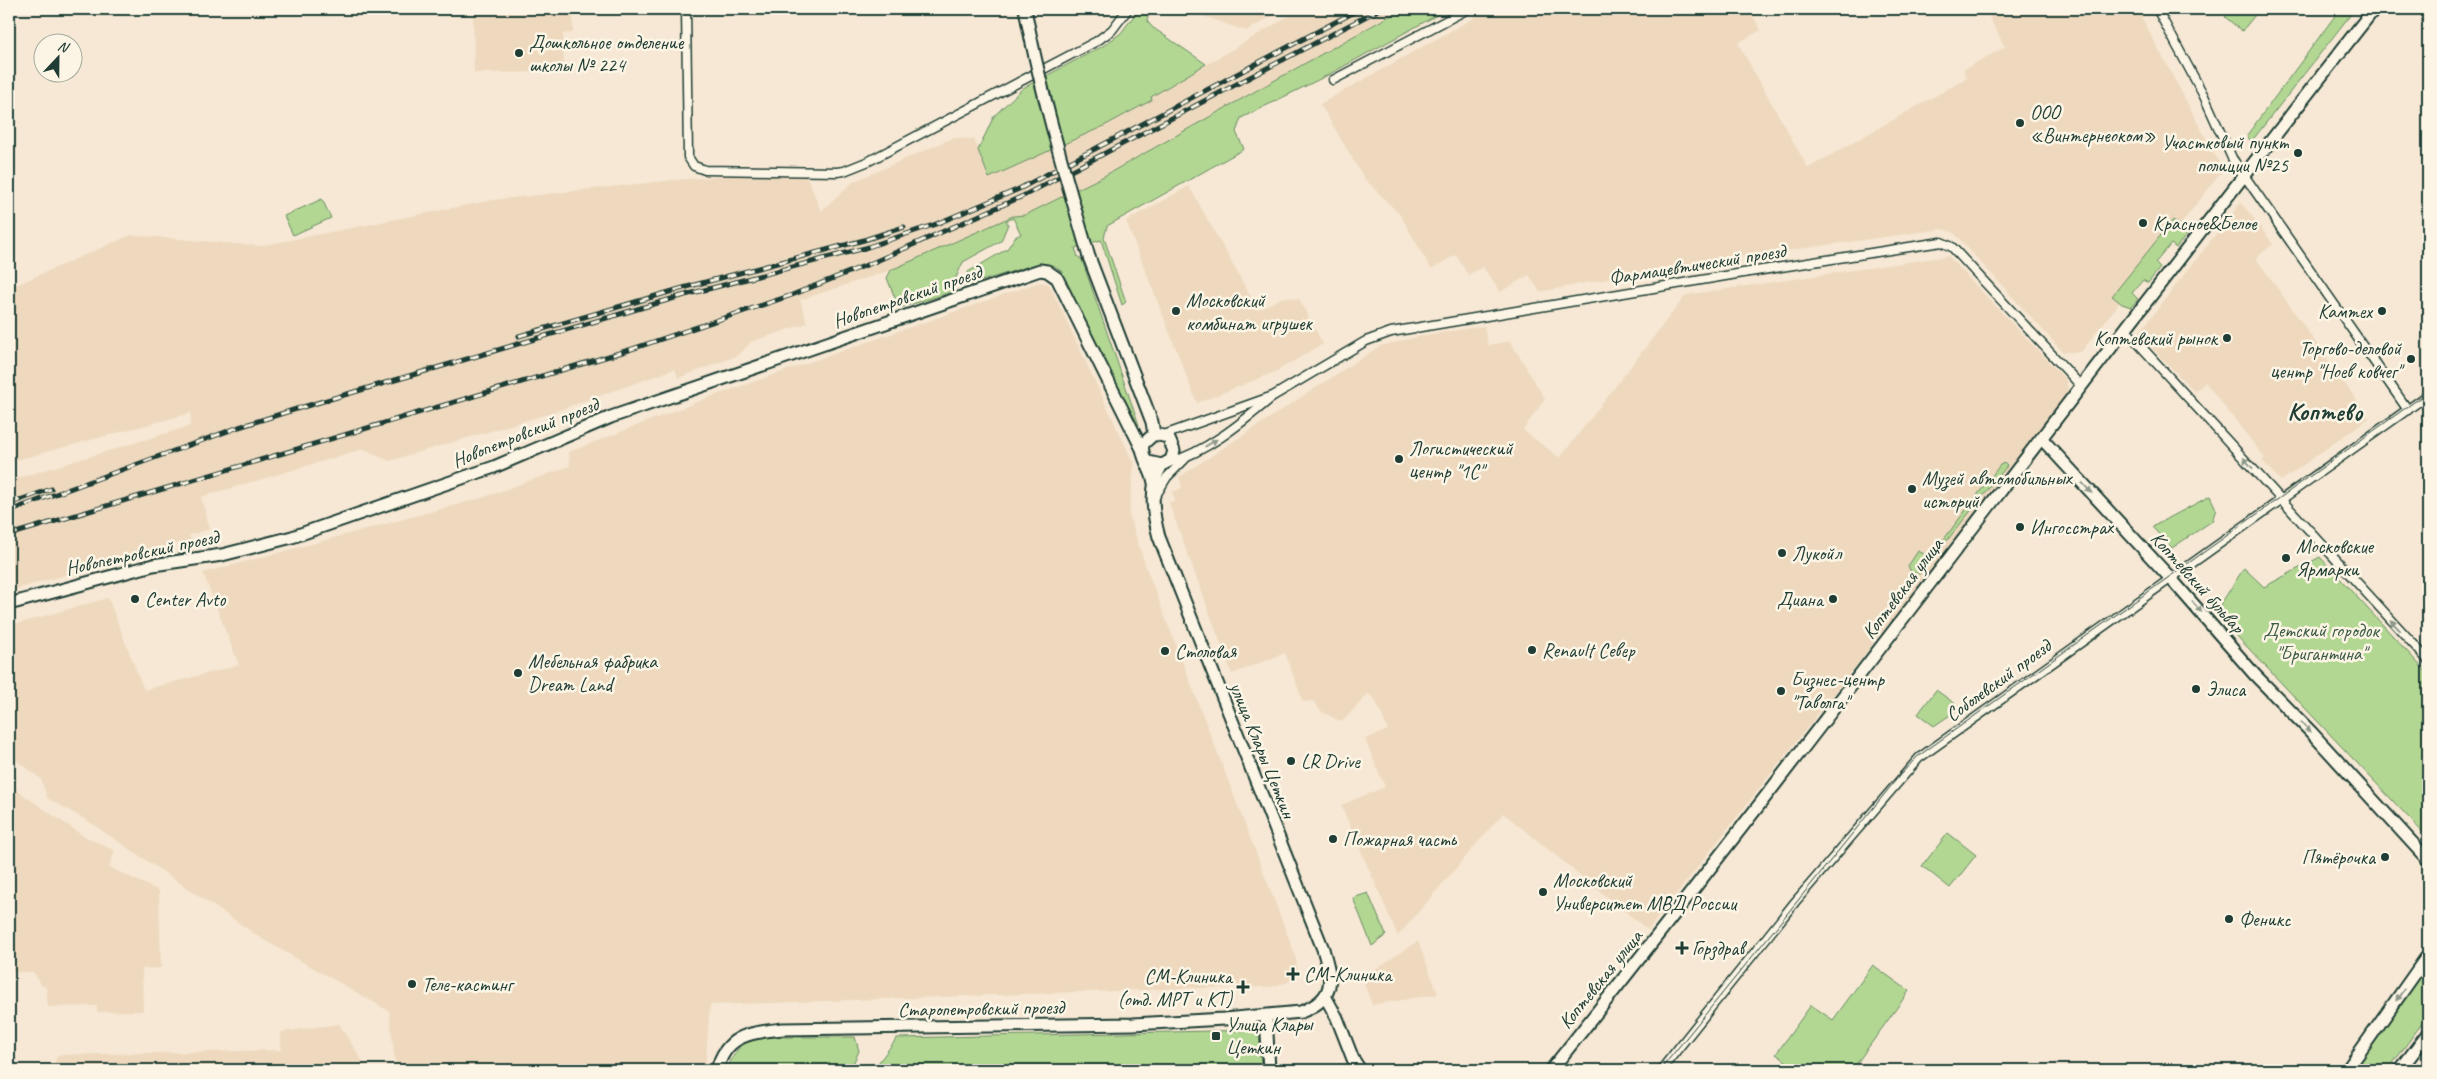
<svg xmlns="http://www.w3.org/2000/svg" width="2437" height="1079" font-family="Caveat,sans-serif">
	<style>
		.built { fill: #eed9bf }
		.green { fill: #b2d792; stroke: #688a63 }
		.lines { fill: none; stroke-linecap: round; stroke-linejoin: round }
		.street-casing { stroke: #1f3d34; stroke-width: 11 }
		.secondary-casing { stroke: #1f3d34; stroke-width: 15 }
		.street { stroke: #fcf5e5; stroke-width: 8 }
		.secondary { stroke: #fcf5e5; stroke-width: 11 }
		.tram { stroke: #1f3d34; stroke-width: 1 }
		.rail-casing { stroke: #1f3d34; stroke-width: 5 }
		.rail { stroke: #fcf5e5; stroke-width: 3; stroke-dasharray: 9; stroke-linecap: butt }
		.secondary-bridge-casing { stroke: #1f3d34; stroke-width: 15; stroke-linecap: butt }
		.secondary-bridge { stroke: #fcf5e5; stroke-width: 11 }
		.oneway { fill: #8e998c }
		.poi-dot { fill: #1f3d34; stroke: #fcf5e5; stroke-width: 2 }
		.labels { text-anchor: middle; stroke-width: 5; stroke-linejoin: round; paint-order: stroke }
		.poi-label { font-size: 20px; fill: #1f3d34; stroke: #fcf5e5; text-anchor: start }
		.street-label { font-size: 20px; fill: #1f3d34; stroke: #fcf5e5 }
		.park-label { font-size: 20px; fill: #3c5c47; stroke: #fcf5e5 }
		.district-label { font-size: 25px; font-weight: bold; fill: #1f3d34; stroke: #fcf5e5 }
	</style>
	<rect width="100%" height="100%" fill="#f6e8d4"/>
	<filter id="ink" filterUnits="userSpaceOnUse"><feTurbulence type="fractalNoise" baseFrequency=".02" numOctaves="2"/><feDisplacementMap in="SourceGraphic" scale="10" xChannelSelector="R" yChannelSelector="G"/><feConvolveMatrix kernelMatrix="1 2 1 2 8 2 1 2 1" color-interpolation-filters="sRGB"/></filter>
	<g filter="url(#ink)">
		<!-- built -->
		<g class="built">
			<path d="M473,9H573V33L563,34L564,72L474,73Z"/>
			<path d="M1184,9H1285L1246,31Z"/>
			<path d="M1301,9H1402L1104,176L1025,215L1013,216L891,270L800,300L807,323L751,342L739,355L678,378L675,369L548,414L389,461L364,449L201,497L210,529L189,535L191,540L9,591V481L190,426L191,413L9,462V288L131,235L260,246L493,200L674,180L752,174L807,177L821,211L853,182L953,138L974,139L989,178L1104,126L1152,100L1151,97Z"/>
			<path d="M1490,9H1749L1761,30L1738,43L1808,168L1967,78L1963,70L2005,47L1985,9H2137L2223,170L2081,352H2063L1953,232L1942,229L1662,268L1540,292L1529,275L1500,292L1483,267L1468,275L1456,255L1431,269L1401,216L1364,178L1320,104Z"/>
			<path d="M1189,186L1258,310L1283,297L1299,299L1323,344L1275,372L1197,403L1126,221Z"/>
			<path d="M2241,202L2273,244L2256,258L2369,418L2281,481L2262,461L2265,458L2205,382L2195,392L2138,334Z"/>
			<path d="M1948,256L2066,380L2069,395L1648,930L1503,813L1398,936L1341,805L1385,787L1365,739L1388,730L1375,699L1368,694L1342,722L1322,712L1313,701L1303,702L1285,653L1232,674L1169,503L1175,500L1172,492L1182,488L1179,477L1380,346L1426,335L1484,326L1488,345L1510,341L1545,399L1523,430L1560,458L1686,295Z"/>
			<path d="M1040,282L1049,284L1134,464L1129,515L1147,570L1293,949L1298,968L1289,982L1270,987L1199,988L710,1005L705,1070H396L389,1011L264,940L88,821L47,798L41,779L9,755V626L108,598L144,690L239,665L203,573L482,498L570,466L569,452L710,397Z"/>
			<path d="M9,785L82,835L115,851L109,867L159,891L161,968L142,969L143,1011L97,1012V1006L48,1007L46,987L42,986L33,972H9Z"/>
			<path d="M1418,941L1438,994L1372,1005L1362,978Z"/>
			<path d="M339,1024L368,1070H53L57,1055L281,1050V1032Z"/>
		</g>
		<!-- green -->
		<g class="green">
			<path d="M1139,9H1150L1147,21L1152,27L1206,64L1151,97L1152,100L1104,126L989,178L978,150L994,116L1023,88L1103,46L1121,33Z"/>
			<path d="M1402,9H1448L1326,76L1241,118L1236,132L1244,149L1107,226L1104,238L1126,302L1122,305L1101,240L1075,248L1078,257L1082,260L1139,425L1137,426L1061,271L1055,266L1039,263L969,285L966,283L968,272L1007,249L1015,237L1021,234L1013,218L1006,221L1008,224L1001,241L963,262L949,293L899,308L887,278L891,270L1013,216L1025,215L1104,176Z"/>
			<path d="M2232,9H2260L2242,31L2225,17Z"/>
			<path d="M2340,9H2355L2251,142L2247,135Z"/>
			<path d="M322,199L331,218L293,235L284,216Z"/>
			<path d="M2173,220L2189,232L2176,248L2171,244L2155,263L2160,268L2148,283L2143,280L2132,293L2138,299L2131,307L2122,304L2112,296Z"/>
			<path d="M2004,463L2007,466L1920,574L1911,572L1908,566L1918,551L1926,555L1944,539L2000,465Z"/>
			<path d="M2210,496L2216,509L2212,521L2172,548L2152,527Z"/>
			<path d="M2320,557L2428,674V838L2215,613L2244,568L2264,587Z"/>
			<path d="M1936,690L1958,706L1956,711L1934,726L1918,714Z"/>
			<path d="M1948,833L1976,855L1950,888L1922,866Z"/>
			<path d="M1368,893L1386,935L1372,946L1353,898Z"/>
			<path d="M2428,964V1015L2388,1070H2352Z"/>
			<path d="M1873,965L1909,991L1852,1070H1799L1776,1054L1811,1005L1833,1020Z"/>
			<path d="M1259,1030L1261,1070H873L897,1038Z"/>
			<path d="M763,1037H855L859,1051L850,1070H727C736,1049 739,1043 763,1037Z"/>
		</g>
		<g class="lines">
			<!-- street casing -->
			<g class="street-casing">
				<g id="street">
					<path d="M686,9L688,157L694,166L705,170L837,172L844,171L869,161L1097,41L1112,30L1128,9"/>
					<path d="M2157,9L2204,96L2232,158L2408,410"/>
					<path d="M1333,80L1468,9"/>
					<path d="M2126,330L2428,660"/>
					<path d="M1164,435L1273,396L1366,341L1391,332L1737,274L1941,242L1952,247L2082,387"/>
					<path d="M1168,463C1206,452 1239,425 1270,399"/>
					<path d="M1155,497L1167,477L1185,459"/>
					<path d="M1661,1070L1795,902L1919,758L2428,395"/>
				</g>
			</g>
			<!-- secondary casing -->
			<g class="secondary-casing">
				<g id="secondary">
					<path d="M1089,257L1152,422L1154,434"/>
					<path d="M2042,439L2173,581L2255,675L2311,732L2428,860"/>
					<path d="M1148,462L1162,465L1171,460L1174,451L1168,437L1154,434L1143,444C1140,457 1152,469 1154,483"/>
					<path d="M9,604L153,565L222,555L292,537L494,467L611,417L1040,270L1047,271L1057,278L1142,449"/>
					<path d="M1325,996L1337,1018L1353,1059L1360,1070"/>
					<path d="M1266,1016L1269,1070"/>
					<path d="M717,1070C726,1034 750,1033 783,1029L1133,1024L1224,1019L1301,1012C1337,998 1332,980 1323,949L1159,537C1153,515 1148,486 1162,465"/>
					<path d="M1551,1070C1830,720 2097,360 2374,9"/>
					<path d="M2347,1070L2428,955"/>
					<path d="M2400,1070L2428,1033"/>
				</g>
			</g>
			<!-- street -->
			<use href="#street" class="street"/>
			<!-- secondary -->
			<use href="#secondary" class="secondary"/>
			<!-- tram -->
			<path class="tram" d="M1660,1070L1900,775L1917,757L2428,392"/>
			<!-- rail casing -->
			<g class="rail-casing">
				<g id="rail">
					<path d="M519,336L683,288L864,240L904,227"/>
					<path d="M11,503L51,489"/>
					<path d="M9,511L239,427L303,407L685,295L865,248L936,224L1019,189L1360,9"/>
					<path d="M9,535L629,350L792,295L874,262L1023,196L1380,9"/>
				</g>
			</g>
			<!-- rail -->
			<use href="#rail" class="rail"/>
			<!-- secondary-bridge casing -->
			<g class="secondary-bridge-casing">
				<path id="secondary-bridge" d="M1025,9C1041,93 1065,175 1089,257"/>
			</g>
			<!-- secondary-bridge -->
			<use href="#secondary-bridge" class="secondary-bridge"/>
		</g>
		<!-- one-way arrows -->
		<defs><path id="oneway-solid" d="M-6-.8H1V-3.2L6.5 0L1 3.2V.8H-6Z" transform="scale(1.25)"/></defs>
		<g class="oneway">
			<use href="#oneway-solid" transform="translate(1211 443) rotate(-31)"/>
			<use href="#oneway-solid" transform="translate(2248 463) rotate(-132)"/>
			<use href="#oneway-solid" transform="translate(2087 488) rotate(47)"/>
			<use href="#oneway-solid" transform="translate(2197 607) rotate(48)"/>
			<use href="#oneway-solid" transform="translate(2395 625) rotate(-133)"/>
			<use href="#oneway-solid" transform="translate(2306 727) rotate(45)"/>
			<use href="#oneway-solid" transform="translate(2400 995) rotate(125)"/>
		</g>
	</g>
	<!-- markers -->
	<g class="poi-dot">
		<circle cx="519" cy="53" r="5"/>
		<circle cx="2020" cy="123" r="5"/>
		<circle cx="2298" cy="153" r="5"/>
		<circle cx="2143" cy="223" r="5"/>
		<circle cx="1176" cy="311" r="5"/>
		<circle cx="2382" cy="311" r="5"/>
		<circle cx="2227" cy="338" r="5"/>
		<circle cx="2411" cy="359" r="5"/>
		<circle cx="1399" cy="459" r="5"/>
		<circle cx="1912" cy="489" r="5"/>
		<circle cx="2020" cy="527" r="5"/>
		<circle cx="1782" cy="553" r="5"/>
		<circle cx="2286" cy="558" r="5"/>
		<circle cx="135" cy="599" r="5"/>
		<circle cx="1833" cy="599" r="5"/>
		<circle cx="1532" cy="650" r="5"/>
		<circle cx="1165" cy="651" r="5"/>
		<circle cx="518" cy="673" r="5"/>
		<circle cx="2196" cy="689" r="5"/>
		<circle cx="1781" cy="691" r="5"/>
		<circle cx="1291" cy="761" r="5"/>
		<circle cx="1333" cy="839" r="5"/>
		<circle cx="2385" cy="857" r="5"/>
		<circle cx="1543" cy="892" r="5"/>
		<circle cx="2229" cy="919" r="5"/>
		<path d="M1679.5 940.5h5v5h5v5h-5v5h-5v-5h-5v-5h5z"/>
		<path d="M1290.5 966.5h5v5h5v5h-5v5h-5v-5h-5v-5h5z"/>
		<circle cx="412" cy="984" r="5"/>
		<path d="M1240.5 979.5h5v5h5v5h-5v5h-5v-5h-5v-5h5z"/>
		<rect x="1211" y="1031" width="10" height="10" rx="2.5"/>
	</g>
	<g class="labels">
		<!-- poi labels -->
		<g class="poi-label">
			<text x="529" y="49">Дошкольное отделение<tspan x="529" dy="23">школы № 224</tspan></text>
			<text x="2030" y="119">ООО<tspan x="2030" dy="23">«Винтернеоком»</tspan></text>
			<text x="2288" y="149" text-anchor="end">Участковый пункт<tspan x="2288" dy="23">полиции №25</tspan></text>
			<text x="2153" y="230">Красное&amp;Белое</text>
			<text x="1186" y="307">Московский<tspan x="1186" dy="23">комбинат игрушек</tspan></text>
			<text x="2372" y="318" text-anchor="end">Камтех</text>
			<text x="2217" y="345" text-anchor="end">Коптевский рынок</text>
			<text x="2401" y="355" text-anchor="end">Торгово-деловой<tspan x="2401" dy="23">центр "Ноев ковчег"</tspan></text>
			<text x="1409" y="455">Логистический<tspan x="1409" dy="23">центр "1С"</tspan></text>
			<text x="1922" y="485">Музей автомобильных<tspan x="1922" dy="23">историй</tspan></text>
			<text x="2030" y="534">Ингосстрах</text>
			<text x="2296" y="553">Московские<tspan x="2296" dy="23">Ярмарки</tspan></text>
			<text x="1792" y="560">Лукойл</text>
			<text x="145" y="606">Center Avto</text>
			<text x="1823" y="606" text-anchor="end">Диана</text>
			<text x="1542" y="657">Renault Север</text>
			<text x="1175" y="658">Столовая</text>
			<text x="528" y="668">Мебельная фабрика<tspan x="528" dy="23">Dream Land</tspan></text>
			<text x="1791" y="686">Бизнес-центр<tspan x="1791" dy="23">"Таволга"</tspan></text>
			<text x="2206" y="696">Элиса</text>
			<text x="1301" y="768">LR Drive</text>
			<text x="1343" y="846">Пожарная часть</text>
			<text x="2375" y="864" text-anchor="end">Пятёрочка</text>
			<text x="1553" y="887">Московский<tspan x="1553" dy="23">Университет МВД России</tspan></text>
			<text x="2239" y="926">Феникс</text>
			<text x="1692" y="955">Горздрав</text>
			<text x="1304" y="981">СМ-Клиника</text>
			<text x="1232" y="983" text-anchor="end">СМ-Клиника<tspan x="1232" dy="23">(отд. МРТ и КТ)</tspan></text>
			<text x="422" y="991">Теле-кастинг</text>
			<text x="1226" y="1031">Улица Клары<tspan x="1226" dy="23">Цеткин</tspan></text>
		</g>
		<!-- street labels -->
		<g class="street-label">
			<text transform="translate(1697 264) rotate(-9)" y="7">Фармацевтический проезд</text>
			<text transform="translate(907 296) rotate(-19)" y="7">Новопетровский проезд</text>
			<text transform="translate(525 432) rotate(-22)" y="7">Новопетровский проезд</text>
			<text transform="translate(142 552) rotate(-12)" y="7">Новопетровский проезд</text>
			<text transform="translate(2198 582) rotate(48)" y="7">Коптевский бульвар</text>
			<text transform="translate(1902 588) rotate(-53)" y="7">Коптевская улица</text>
			<text transform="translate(1998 680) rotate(-36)" y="7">Соболевский проезд</text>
			<text transform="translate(1263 750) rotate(68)" y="7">улица Клары Цеткин</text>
			<text transform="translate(1600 979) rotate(-51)" y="7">Коптевская улица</text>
			<text transform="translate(981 1008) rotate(-1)" y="7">Старопетровский проезд</text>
		</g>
		<!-- park labels -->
		<g class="park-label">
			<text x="2321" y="637">Детский городок<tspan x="2321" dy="23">"Бригантина"</tspan></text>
		</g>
		<!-- district labels -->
		<g class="district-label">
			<text x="2325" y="420">Коптево</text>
		</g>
	</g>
	<!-- margin -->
	<rect width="2437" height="1079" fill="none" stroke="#fcf5e5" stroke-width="30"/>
	<rect x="15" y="15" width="2407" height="1049" fill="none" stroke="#1f3d34" stroke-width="2" filter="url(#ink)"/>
	<!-- north arrow -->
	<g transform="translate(58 58) rotate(22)"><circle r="24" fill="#fcf5e5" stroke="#a4ab9e"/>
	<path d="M0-4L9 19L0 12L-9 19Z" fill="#1f3d34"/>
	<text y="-8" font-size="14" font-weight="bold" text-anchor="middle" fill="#1f3d34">N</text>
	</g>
</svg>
